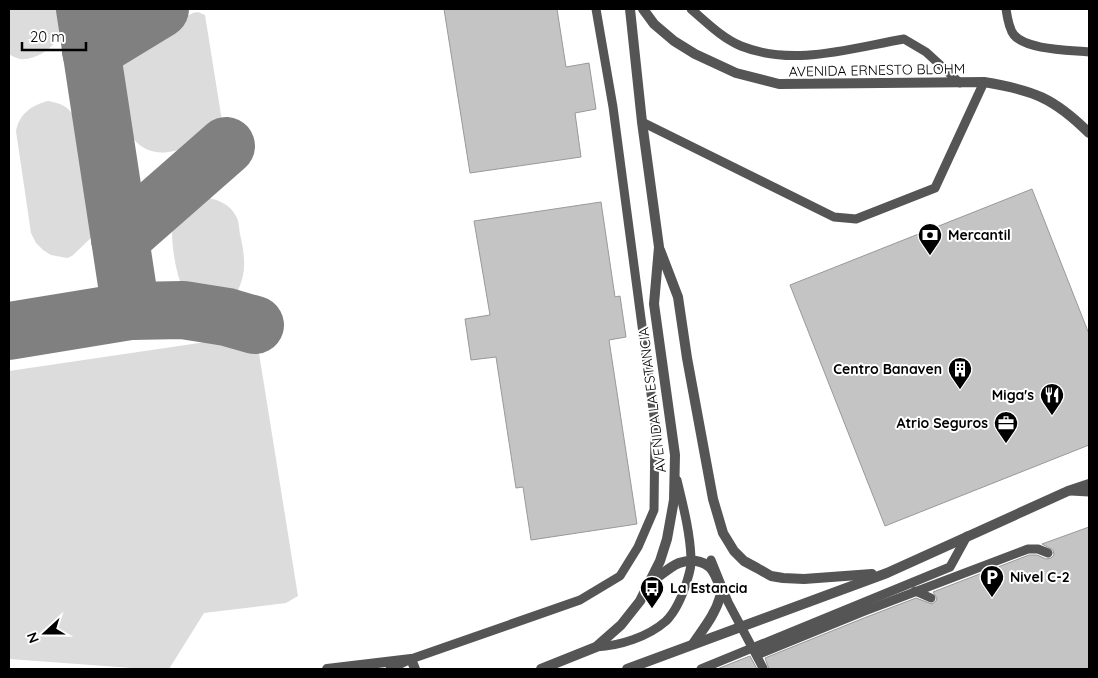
<svg xmlns="http://www.w3.org/2000/svg" width="1098" height="678" font-family="Quicksand,sans-serif">
	<style>
		.green { fill: #dcdcdc }
		.lines { fill: none; stroke-linecap: round; stroke-linejoin: round }
		.taxiway { stroke: #808080; stroke-width: 58 }
		.building { fill: #c4c4c4; stroke: #999 }
		.service { stroke: #555; stroke-width: 9 }
		.minor { stroke: #555; stroke-width: 10 }
		.tertiary { stroke: #555; stroke-width: 10 }
		.service-bridge { stroke: #555; stroke-width: 9 }
		.labels { text-anchor: middle; stroke-width: 4; stroke-linejoin: round; paint-order: stroke }
		.street-label { font-size: 14px; fill: #000; stroke: #fff }
		.poi-label { font-size: 14px; font-weight: bold; fill: #000; stroke: #fff; text-anchor: start }
	</style>
	<rect width="100%" height="100%" fill="#fff"/>
	<!-- green -->
	<g class="green">
		<path d="M9,9H58C60,17 60,27 58,36C54,49 33,61 20,59C16,58 12,56 9,54Z"/>
		<path d="M198,12L205,15L222,121C212,131 201,141 189,146C148,164 126,143 120,103C119,89 117,74 125,62C137,41 172,25 193,13Z"/>
		<path d="M48,101C64,104 68,107 77,120L95,234L72,256L67,258L51,255L43,250L36,243L31,233L16,131C19,114 32,105 48,101Z"/>
		<path d="M208,198C220,200 230,205 236,216C239,221 239,228 240,234C242,243 244,252 244,261C245,275 239,300 223,303C213,305 197,295 187,291C183,287 180,283 179,278C175,266 169,232 174,221C178,211 199,200 208,198Z"/>
		<path d="M233,338H248L258,347L298,596L286,603L204,613L169,669H146L9,659V371Z"/>
	</g>
	<g class="lines">
		<!-- taxiway -->
		<g class="taxiway">
			<path d="M91,51L160,9"/>
			<path d="M120,239L226,146"/>
			<path d="M131,311L183,310L227,317L255,325"/>
			<path d="M9,331L131,311L85,9"/>
		</g>
	</g>
	<!-- building -->
	<g class="building">
		<path d="M444,9H557L566,67L589,63L596,109L575,113L581,157L470,173Z"/>
		<path d="M1032,189L1089,334V445L885,526L790,285Z"/>
		<path d="M601,202L615,297L620,296L626,337L609,340L637,524L531,540L523,487L516,488L496,357L471,360L465,319L490,315L474,221Z"/>
		<path d="M1089,527V669H769L765,658L864,618L916,598L932,604L936,601L937,598L933,592L1029,555H1037L1046,559L1051,558L1054,555L1053,550L1042,544Z"/>
		<path d="M750,656L757,669H717Z"/>
	</g>
	<g class="lines">
		<!-- service -->
		<g class="service">
			<path d="M691,9C706,22 722,38 741,46C793,67 851,48 904,39L926,52L960,83"/>
			<path d="M1006,9C1007,16 1009,29 1014,35C1026,50 1070,50 1089,52"/>
			<path d="M642,122L834,217L856,219L935,188L984,82"/>
			<path d="M1071,491L1089,492"/>
			<path d="M915,591L931,598"/>
			<path d="M596,647C619,646 648,637 666,621C676,611 683,594 687,581C689,574 692,566 691,558C690,532 683,505 677,480"/>
			<path d="M757,655L862,612L1028,549H1038L1048,553"/>
			<path d="M390,669L411,659L580,600L620,576L638,547L654,510L655,424L613,107L596,9"/>
			<path d="M701,669L950,567L967,536"/>
		</g>
		<!-- minor -->
		<g class="minor">
			<path d="M660,250L678,297L687,358L713,499L723,533L734,551L744,561L757,568L771,576L783,578L804,579L872,574"/>
			<path d="M650,583C659,577 669,567 679,563C693,558 709,561 715,575C718,581 722,590 720,597C715,615 703,629 693,644"/>
			<path d="M327,669L411,659L415,669"/>
			<path d="M541,669L596,647L621,625L640,601L660,561L667,539L674,500L675,455L654,304L659,247L642,122L630,9"/>
			<path d="M627,669L887,573L1068,491L1089,484"/>
		</g>
		<!-- tertiary -->
		<path class="tertiary" d="M643,9L654,24L674,41L695,54L736,73L779,84L984,82C1033,90 1054,98 1089,133"/>
		<!-- service-bridge -->
		<path class="service-bridge" d="M711,560L728,602L763,668"/>
	</g>
	<!-- icons -->
	<defs>
		<g id="bank-pin" transform="scale(1.25)"><path d="M0 17L-7.5 6A9.5 9.5 0 1 1 7.5 6Z" fill="#000" stroke="#fff"/><path d="M-6-4H6V4H-6ZM0-2.3a2.3 2.3 0 1 0 0 4.6a2.3 2.3 0 1 0 0-4.6Z" fill="#fff"/></g>
		<g id="building-pin" transform="scale(1.25)"><path d="M0 17L-7.5 6A9.5 9.5 0 1 1 7.5 6Z" fill="#000" stroke="#fff"/><path d="M-4-6H4V6H1V3H-1V6H-4ZM-2.5-4.3h1.7v1.8h-1.7ZM.8-4.3h1.7v1.8H.8ZM-2.5-1h1.7V.8h-1.7ZM.8-1h1.7V.8H.8Z" fill="#fff"/></g>
		<g id="restaurant-pin" transform="scale(1.25)"><path d="M0 17L-7.5 6A9.5 9.5 0 1 1 7.5 6Z" fill="#000" stroke="#fff"/><path d="M-5-6h1v4h1v-4h1v4h1v-4h1v5L-1.5 .5V6h-2V.5L-5-1ZM5-6V6H3V1.5H1.5Q1.5-4 5-6Z" fill="#fff"/></g>
		<g id="office-pin" transform="scale(1.25)"><path d="M0 17L-7.5 6A9.5 9.5 0 1 1 7.5 6Z" fill="#000" stroke="#fff"/><path d="M-6-3h4V-5.5h4V-3h4V5H-6ZM-1-4.5V-3h2v-1.5ZM-6 0V1H6V0Z" fill="#fff"/></g>
		<g id="parking-pin" transform="scale(1.25)"><path d="M0 17L-7.5 6A9.5 9.5 0 1 1 7.5 6Z" fill="#000" stroke="#fff"/><path d="M-3.5-5.5H1a3.5 3.5 0 0 1 0 7H-1V5.5H-3.5ZM-1-3.4V-.6H.8a1.4 1.4 0 0 0 0-2.8Z" fill="#fff"/></g>
		<g id="bus-pin" transform="scale(1.25)"><path d="M0 17L-7.5 6A9.5 9.5 0 1 1 7.5 6Z" fill="#000" stroke="#fff"/><path d="M-5-6H5V4H4V6H2V4H-2V6H-4V4H-5ZM-3.5-4V0h7V-4ZM-3.5 1.2v1.5H-2V1.2ZM2 1.2v1.5H3.5V1.2Z" fill="#fff"/></g>
	</defs>
	<g fill-rule="evenodd">
		<use href="#bank-pin" x="930" y="235"/>
		<use href="#building-pin" x="960" y="369"/>
		<use href="#restaurant-pin" x="1052" y="395"/>
		<use href="#office-pin" x="1006" y="423"/>
		<use href="#parking-pin" x="992" y="577"/>
		<use href="#bus-pin" x="652" y="588"/>
	</g>
	<g class="labels">
		<!-- street labels -->
		<g class="street-label">
			<text transform="translate(877 70) rotate(-1)" y="5">AVENIDA ERNESTO BLOHM</text>
			<text transform="translate(652 400) rotate(-97)" y="5">AVENIDA LA ESTANCIA</text>
		</g>
		<!-- poi labels -->
		<g class="poi-label">
			<text x="948" y="240">Mercantil</text>
			<text x="942" y="374" text-anchor="end">Centro Banaven</text>
			<text x="1034" y="400" text-anchor="end">Miga's</text>
			<text x="988" y="428" text-anchor="end">Atrio Seguros</text>
			<text x="1010" y="582">Nivel C-2</text>
			<text x="670" y="593">La Estancia</text>
		</g>
	</g>
	<!-- border -->
	<rect width="1098" height="678" fill="none" stroke="#000000" stroke-width="20"/>
	<!-- north arrow -->
	<g transform="translate(45 633) rotate(249)" stroke="#ffffff" stroke-width="4" paint-order="stroke">
	<path d="M0-4L9 19L0 12L-9 19Z" fill="#000000"/>
	<text y="-8" font-size="14" font-weight="bold" text-anchor="middle" fill="#000000">N</text>
	</g>
	<!-- scale -->
	<path d="M22 42v8h64v-8" fill="none" stroke="#000000" stroke-width="2.5"/>
	<text x="30" y="42" font-size="15" fill="#000000" stroke="#ffffff" stroke-width="4" paint-order="stroke">20 m</text>
</svg>
